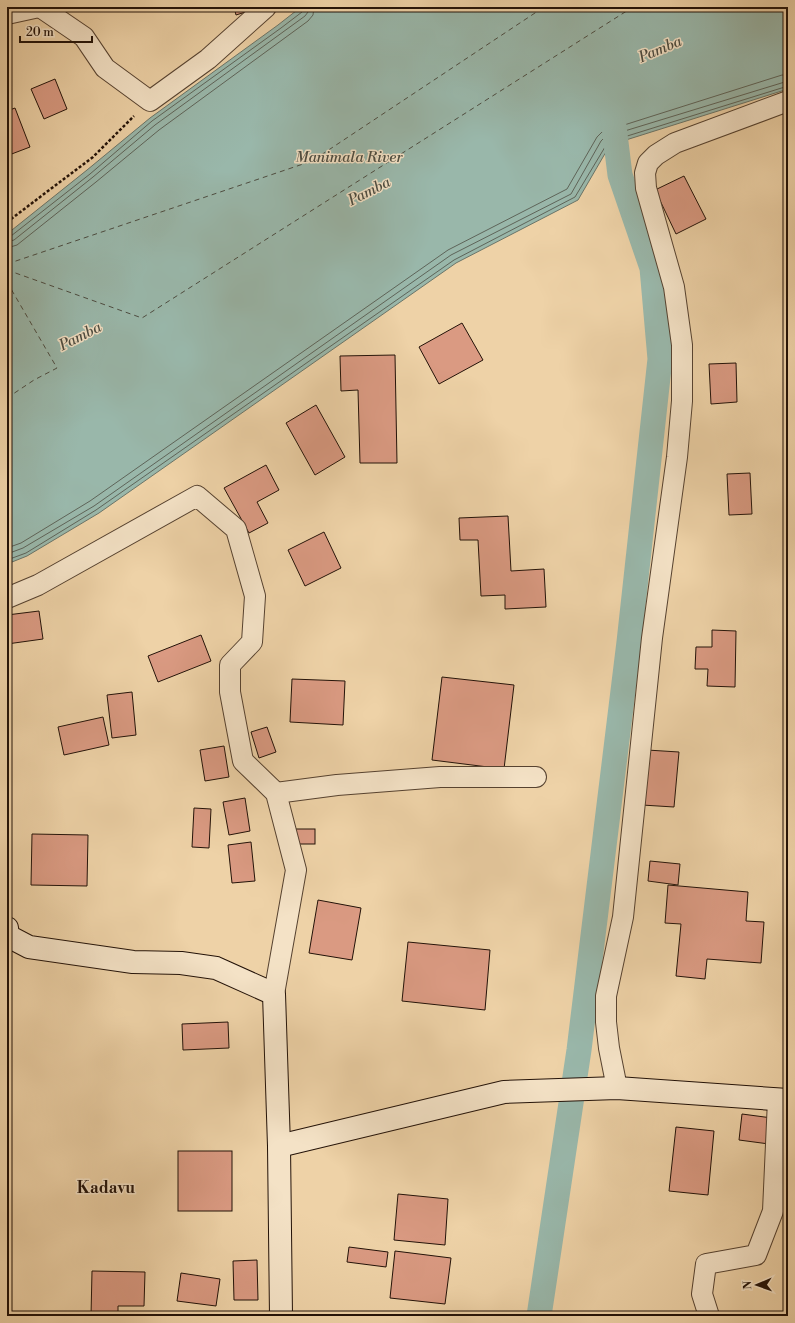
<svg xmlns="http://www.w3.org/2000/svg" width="795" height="1323" font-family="'Libre Bodoni',serif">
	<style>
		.water { fill: #99b7aa; stroke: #6a7569 }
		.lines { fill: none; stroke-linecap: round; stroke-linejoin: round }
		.shore { stroke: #5e6459; stroke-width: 1 }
		.canal { stroke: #99b7aa; stroke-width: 25 }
		.ferry { stroke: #4c4c41; stroke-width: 1; stroke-dasharray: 5 4; stroke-linecap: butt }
		.building { fill: #da9a82; stroke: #231208 }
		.street-casing { stroke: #564230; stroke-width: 22 }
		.secondary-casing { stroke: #231208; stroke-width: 24 }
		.path { stroke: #231208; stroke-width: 2.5; stroke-dasharray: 3 2; stroke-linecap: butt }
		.street { stroke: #f4e2c6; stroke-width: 20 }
		.secondary { stroke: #f4e2c6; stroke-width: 22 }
		.labels { text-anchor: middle; stroke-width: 3; stroke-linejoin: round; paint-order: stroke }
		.water-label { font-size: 15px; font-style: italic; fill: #4c4c41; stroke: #f4e2c6 }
		.quarter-label { font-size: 16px; font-weight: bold; fill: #231208; stroke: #f4e2c6 }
	</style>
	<rect width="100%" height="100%" fill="#eed2a7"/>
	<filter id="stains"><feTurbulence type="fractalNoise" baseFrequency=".005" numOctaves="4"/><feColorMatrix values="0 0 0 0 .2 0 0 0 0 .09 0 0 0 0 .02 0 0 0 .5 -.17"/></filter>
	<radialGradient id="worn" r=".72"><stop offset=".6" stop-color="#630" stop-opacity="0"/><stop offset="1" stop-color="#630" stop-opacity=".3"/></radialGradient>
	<!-- water -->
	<path class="water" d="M301,7H788V89L610,145L578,200L456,263L99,513L27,556L7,564V234L87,170L150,118L278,25Z"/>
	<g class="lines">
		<!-- shore -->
		<g class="shore">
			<path d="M7,237L11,236L90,174L152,121L281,28L302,12L303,7"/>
			<path d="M7,242L14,240L93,177L155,125L305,16L308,12V7"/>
			<path d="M7,248L17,245L96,182L159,130L308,21L313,15L314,7"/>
			<path d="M7,548L21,543L90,501L448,250L567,189L597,137L602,132L782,75H788"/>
			<path d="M7,554L23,548L94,506L451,255L571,194L601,141L605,137L788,81"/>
			<path d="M7,560L26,553L96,510L454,260L575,197L608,142L788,86"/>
		</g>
		<!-- canal -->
		<path class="canal" d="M539,1316L579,1050L629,642L660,359L652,268L620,175L612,110"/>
		<!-- ferry -->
		<g class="ferry">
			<path d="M7,264L312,161L544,7"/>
			<path d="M7,270L142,318L633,7"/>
			<path d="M7,282L57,368L34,380L7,398"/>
		</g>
	</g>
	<!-- building -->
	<g class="building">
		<path d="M234,7H251L252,10L236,15Z"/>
		<path d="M55,79L67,109L44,119L31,89Z"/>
		<path d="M15,108L30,147L9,155L7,149V111Z"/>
		<path d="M684,176L706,219L676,234L655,190Z"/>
		<path d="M462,323L483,360L439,384L419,347Z"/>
		<path d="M395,355L397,463H360L358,390L341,391L340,356Z"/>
		<path d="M736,363L737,402L711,404L709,364Z"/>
		<path d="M316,405L345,457L315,475L286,423Z"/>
		<path d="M266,465L279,490L257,502L268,523L249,533L224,488Z"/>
		<path d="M750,473L752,514L729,515L727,474Z"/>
		<path d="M508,516L511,571L544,569L546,607L505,609V595L481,596L478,540H460L459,518Z"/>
		<path d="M324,532L341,568L305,586L288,550Z"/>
		<path d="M39,611L43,639L7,644V615Z"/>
		<path d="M712,630L736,631L735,687L707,686L708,669H695L696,647H712Z"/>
		<path d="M201,635L211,661L158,682L148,656Z"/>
		<path d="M442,677L514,685L504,769L432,760Z"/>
		<path d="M292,679L345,681L343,725L290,722Z"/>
		<path d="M132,692L136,735L112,738L107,695Z"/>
		<path d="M103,717L109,745L64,755L58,727Z"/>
		<path d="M267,727L276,752L259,758L251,732Z"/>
		<path d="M224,746L229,777L205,781L200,750Z"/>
		<path d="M647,750L679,752L674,807L642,805Z"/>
		<path d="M245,798L250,831L229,835L223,802Z"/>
		<path d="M194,808L211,809L209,848L192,847Z"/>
		<rect x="295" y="829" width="20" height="15"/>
		<path d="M32,834L88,835L87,886L31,885Z"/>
		<path d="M251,842L255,881L232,883L228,845Z"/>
		<path d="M650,861L680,864L678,885L648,881Z"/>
		<path d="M668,885L748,892L746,921L764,922L761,963L707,959L705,979L676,976L681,924L665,923Z"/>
		<path d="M318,900L361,908L352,960L309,953Z"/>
		<path d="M408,942L490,950L485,1010L402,1001Z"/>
		<path d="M228,1022L229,1048L183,1050L182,1024Z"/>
		<path d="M742,1114L772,1118L769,1144L739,1140Z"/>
		<path d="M676,1127L714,1131L708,1195L669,1191Z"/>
		<rect x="178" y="1151" width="54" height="60"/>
		<path d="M398,1194L448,1199L445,1245L394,1240Z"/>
		<path d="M349,1247L388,1252L386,1267L347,1262Z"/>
		<path d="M395,1251L451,1258L445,1304L390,1298Z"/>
		<path d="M257,1260L258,1300H234L233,1261Z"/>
		<path d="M92,1271L145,1272L144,1306H118V1316H91Z"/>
		<path d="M181,1273L220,1279L216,1306L177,1301Z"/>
	</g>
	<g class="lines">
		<!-- street casing -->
		<g class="street-casing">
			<g id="street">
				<path d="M40,7L84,37L105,68L150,101L208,59L266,7"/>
				<path d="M7,14L39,7"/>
				<path d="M7,598L38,585L197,496L236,529L255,596L252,642L230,665V692L243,761L276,793L296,870L274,994"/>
				<path d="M276,793L337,785L440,777H536"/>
				<path d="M617,1088L609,1048L606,1022V996L623,917L652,638L677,457L682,401V345L674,287L646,188L645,173L648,163L656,155L675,143L788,101"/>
				<path d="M709,1316L702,1294L706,1264L756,1255L773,1211L778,1100"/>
			</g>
		</g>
		<!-- secondary casing -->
		<g class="secondary-casing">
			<g id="secondary">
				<path d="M7,928L8,936L29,947L133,962L181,963L216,968L274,994L279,1146L281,1316"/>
				<path d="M279,1146L504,1092L617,1088L788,1100"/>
			</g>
		</g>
		<!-- path -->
		<path class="path" d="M7,222L93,157L134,116"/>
		<!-- street -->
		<use href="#street" class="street"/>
		<!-- secondary -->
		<use href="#secondary" class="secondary"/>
	</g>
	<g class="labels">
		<!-- water labels -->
		<g class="water-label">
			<text transform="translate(660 49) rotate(-23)" y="5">Pamba</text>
			<text x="349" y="162">Manimala River</text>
			<text transform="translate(369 191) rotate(-27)" y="5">Pamba</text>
			<text transform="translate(80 336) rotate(-27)" y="5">Pamba</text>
		</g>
		<!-- quarter labels -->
		<g class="quarter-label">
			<text x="106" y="1193">Kadavu</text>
		</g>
	</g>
	<!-- margin -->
	<rect width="795" height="1323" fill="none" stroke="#eed2a7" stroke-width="24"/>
	<rect x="8" y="8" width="779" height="1307" fill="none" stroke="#231208" stroke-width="2"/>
	<rect x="12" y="12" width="771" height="1299" fill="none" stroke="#231208"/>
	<!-- north arrow -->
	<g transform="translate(757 1285) rotate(268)" stroke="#f4e2c6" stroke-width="3" paint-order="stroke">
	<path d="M0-3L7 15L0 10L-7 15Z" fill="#231208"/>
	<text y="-6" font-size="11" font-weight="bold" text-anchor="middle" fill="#231208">N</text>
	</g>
	<!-- scale -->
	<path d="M20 36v6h72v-6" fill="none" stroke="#231208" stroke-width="2"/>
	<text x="26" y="36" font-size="12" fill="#231208" stroke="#f4e2c6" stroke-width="3" paint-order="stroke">20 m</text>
	<rect width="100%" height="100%" filter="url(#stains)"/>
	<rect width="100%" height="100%" fill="url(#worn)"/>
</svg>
